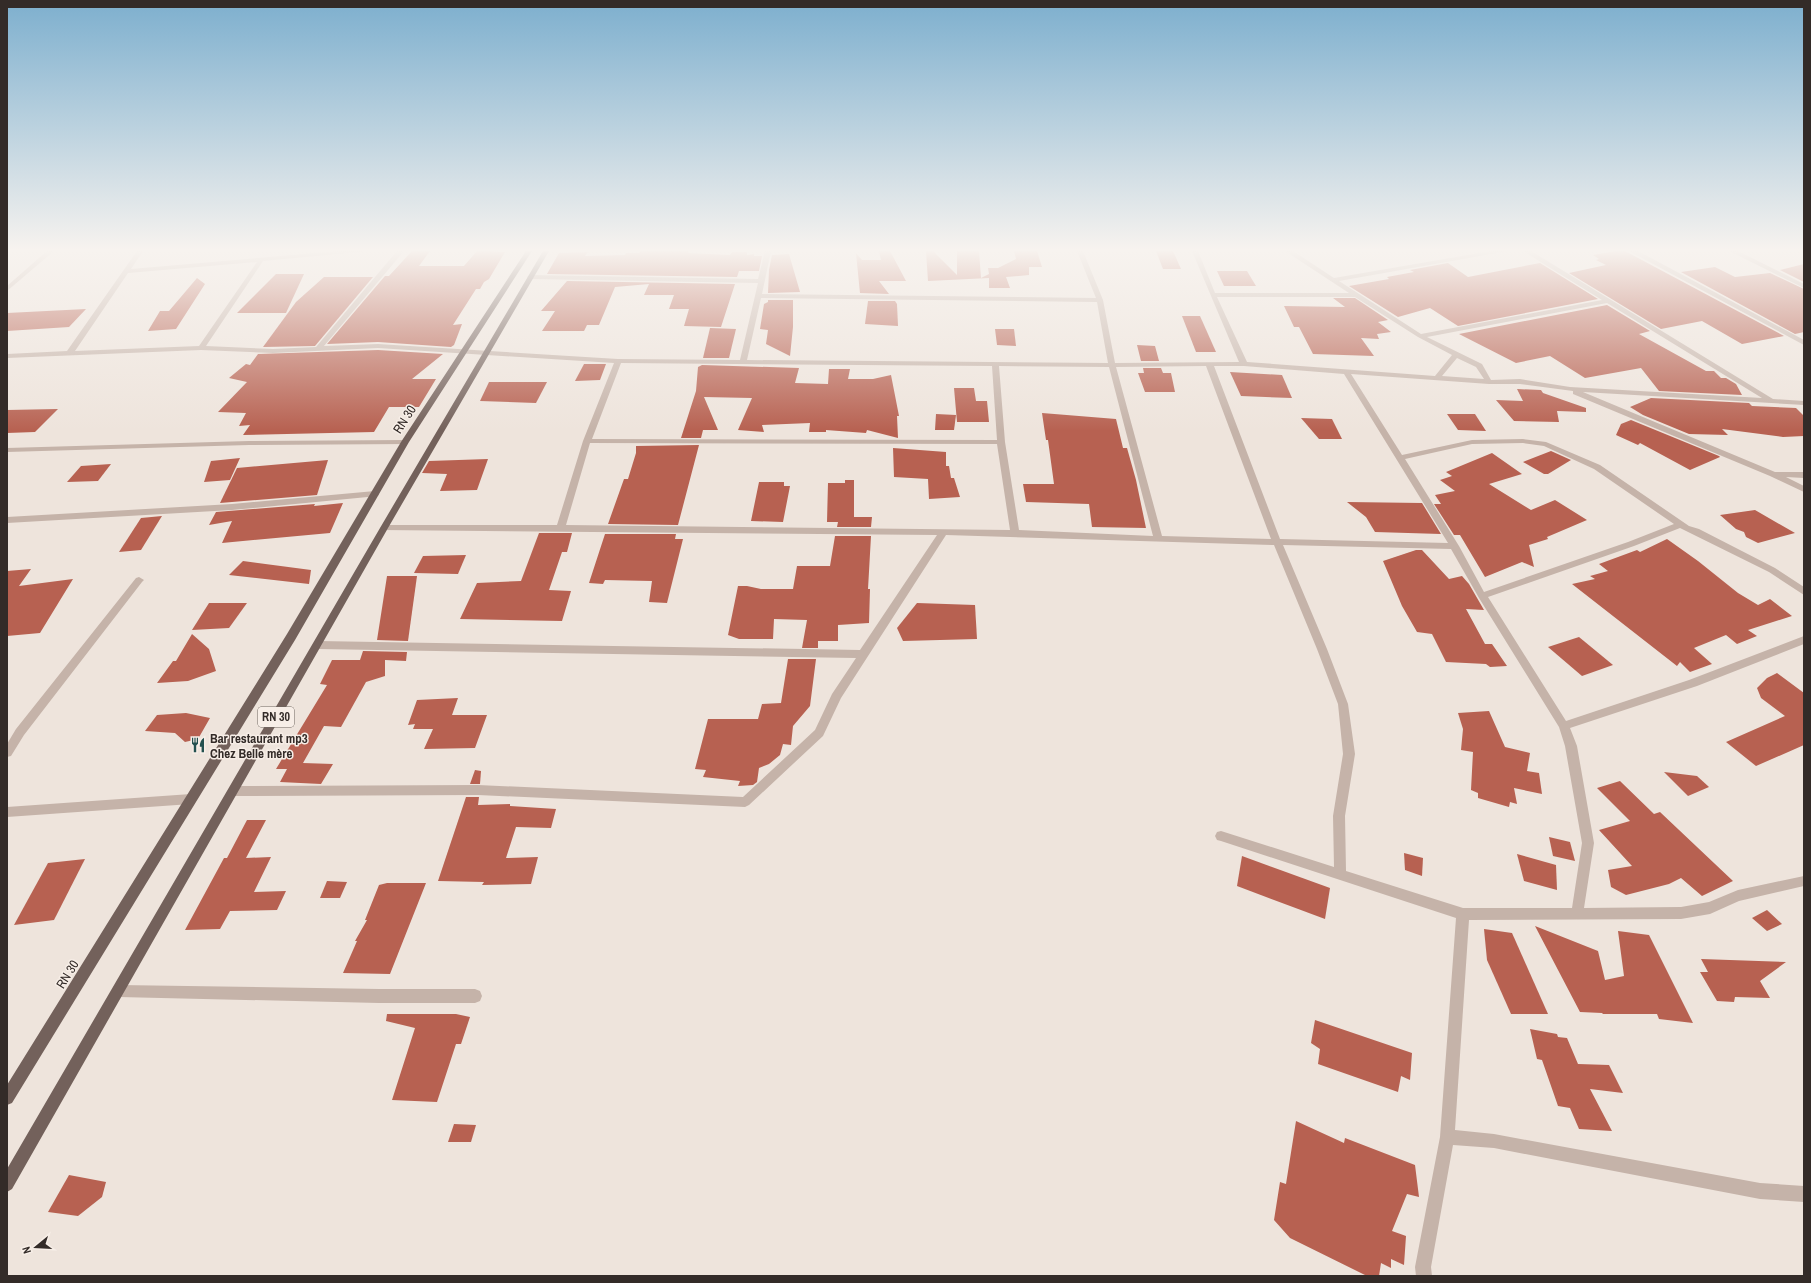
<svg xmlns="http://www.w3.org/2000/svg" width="1811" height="1283" font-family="'Archivo Narrow',sans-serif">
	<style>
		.building { fill: #b76151 }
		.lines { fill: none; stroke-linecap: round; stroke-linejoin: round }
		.street { fill: #c5b3a9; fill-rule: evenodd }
		.primary { fill: #73615b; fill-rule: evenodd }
		.labels { text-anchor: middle; stroke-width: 3; stroke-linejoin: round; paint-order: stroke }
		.shield { fill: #f7eee7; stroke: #6e6661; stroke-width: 1 }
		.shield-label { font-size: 12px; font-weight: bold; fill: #332b28 }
		.street-label { font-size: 13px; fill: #332b28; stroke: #f7eee7 }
		.poi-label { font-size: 13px; font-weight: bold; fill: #332b28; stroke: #f7eee7; text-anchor: start }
	</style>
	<rect width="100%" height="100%" fill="#eee4dc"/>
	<!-- building -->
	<g class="building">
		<path d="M412,251H430L419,266H464L477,251L505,252L489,279L484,282L480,289H476L453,325L462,324L454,345L451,347L378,342L327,344L385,276H389Z"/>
		<path d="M641,251H688V253L730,255L732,252H747V255L754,254V256H762L759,271H739L737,277L547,274L559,253L588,252L585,256L625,255L626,253H639Z"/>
		<path d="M879,251H890L906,281H879L889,294L860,293L856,253L862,260H881Z"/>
		<path d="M926,251H933L957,275V251H979L981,278L989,274L988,268H998L1016,259L1014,251H1037L1042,267H1029V275L1006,277L1010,288H989V278L928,281Z"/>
		<path d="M1156,251H1173L1181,269H1163Z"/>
		<path d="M1616,251H1625L1784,336L1742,344L1702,321L1661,329L1569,273L1606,265L1596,260L1599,259L1593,255Z"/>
		<path d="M789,254L800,292L768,293L769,270L772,255Z"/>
		<path d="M1448,263L1468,277L1540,263L1598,299L1458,326L1430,308L1398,317L1349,286L1389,279L1387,277L1414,272L1410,270Z"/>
		<path d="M1804,264V282L1780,270Z"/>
		<path d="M1715,267L1735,277L1770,273L1804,289V332L1795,334L1681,272Z"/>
		<path d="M1217,271H1247L1256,286H1224Z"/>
		<path d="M276,274H304L286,313H237Z"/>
		<path d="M324,277H373L315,346L263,347L296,302Z"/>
		<path d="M197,278L205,284L176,329L148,331L160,311H169Z"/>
		<path d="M567,281L735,284L721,327L684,326L689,309H669L674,295H644L649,284L615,287L599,325H587L584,331H542L555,311H541Z"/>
		<path d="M1333,298H1355L1388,320L1378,322L1391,332L1377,334L1379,339L1361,338L1374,356L1313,354L1299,327H1294L1284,306L1345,307Z"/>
		<path d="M768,300H793V327L790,356L766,344L768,330L760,329L764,304L768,302Z"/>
		<path d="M868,301H895L897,304L898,326L865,324Z"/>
		<path d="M1607,305L1650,331L1639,334L1706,371H1714L1721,378H1726L1736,384L1742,395L1659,391L1641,368L1585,378L1550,356L1516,363L1459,334Z"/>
		<path d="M86,309L69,327L7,331V313Z"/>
		<path d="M1182,316H1200L1216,352H1196Z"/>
		<path d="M710,328L736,329L729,358H703Z"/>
		<path d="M995,329H1014L1016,346L997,345Z"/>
		<path d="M1137,345L1155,346L1159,361H1141Z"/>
		<path d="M378,350L443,354L412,379H436L419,407H389L374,432L243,435L250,425L239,426L246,413L218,412L247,382L229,378L246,364L250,365L258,354Z"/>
		<path d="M584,364H606L600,380L575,381Z"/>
		<path d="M702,365L799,368L795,383L828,384L829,369H850L848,379H873L891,375L899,416H897L898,438L867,430L866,433L826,430V432H809L810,423L762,425L764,432L738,430L752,398L704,397L718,430H703L701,438H681L696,391L698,367Z"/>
		<path d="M1143,368H1161L1163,373H1171L1175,392H1145L1138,373H1144Z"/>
		<path d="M1230,372L1282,375L1292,398L1241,396Z"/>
		<path d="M489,382H547L536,403L480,401Z"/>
		<path d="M954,388H974L976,401H987L989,422H957Z"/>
		<path d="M1517,389L1541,390L1543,393L1586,408V412L1557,411L1559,422L1514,421L1496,400L1523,401Z"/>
		<path d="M1651,398L1749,403L1752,406L1796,408L1804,416V436L1783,437L1722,429L1728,435L1689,434L1643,415L1630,407Z"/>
		<path d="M58,409L35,432L7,433V410Z"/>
		<path d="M1042,413L1116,419L1123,448H1127L1136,480L1146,528L1092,527L1089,504L1026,502L1023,484H1054L1048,440H1046Z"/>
		<path d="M936,414L956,415L954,430H935Z"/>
		<path d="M1447,414H1475L1486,431L1458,430Z"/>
		<path d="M1301,418L1332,419L1342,439H1319Z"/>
		<path d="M1631,420L1719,456L1720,457L1690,470L1640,443L1638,445L1616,435L1621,424Z"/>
		<path d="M699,445L678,525L608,524L624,479H628L636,453V446Z"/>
		<path d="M893,448L946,452V466H949L951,478H954L960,497L929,499L928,479L894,477Z"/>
		<path d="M1551,451L1571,460L1548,474H1544L1523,462Z"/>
		<path d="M1492,453L1522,474L1489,484L1531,510L1555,500L1587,520L1547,537L1548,539L1529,545L1534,567L1522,562L1485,577L1460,535H1454L1434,504H1441L1435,495L1455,491L1440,480L1452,476L1446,472Z"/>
		<path d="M240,458L230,480L204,482L211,461Z"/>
		<path d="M488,459L477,490L440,491L447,474L422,473L429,461Z"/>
		<path d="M328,460L317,495L220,503L237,468Z"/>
		<path d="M111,464L98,481L67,482L81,466Z"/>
		<path d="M845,480H854V517H872L871,527H837L838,522H827L828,483H845Z"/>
		<path d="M759,482H784V486H790L783,522L751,521Z"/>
		<path d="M1347,502L1422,503L1441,534L1375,532L1366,517Z"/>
		<path d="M343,503L330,533L222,543L232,521L209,525L216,512L315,504L314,506Z"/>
		<path d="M1755,510L1795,533L1758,543L1746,537L1744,532L1736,529L1720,515Z"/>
		<path d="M162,516L141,550L119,552L141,518Z"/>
		<path d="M539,533H572L567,552H562L549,590L571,591L562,621L460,619L477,583L521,581Z"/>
		<path d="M605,534H676L675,539H683L667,603L649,602L652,581L605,580L603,584L589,583Z"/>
		<path d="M835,536H871L868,589H870L869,623L838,625V641H818V648H802L807,620L774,619L773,639H739L728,635L738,586H747L761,589H793L797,566H830Z"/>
		<path d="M1667,539L1698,561L1738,593L1758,605L1770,599L1792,616L1748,630L1757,636L1737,644L1726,635L1694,648L1712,664L1690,672L1680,662L1677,666L1572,584L1595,579L1590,576L1608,571L1599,564L1637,550L1640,552Z"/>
		<path d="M1416,550H1422L1449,579L1462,576L1469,584L1484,610L1466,609L1485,644H1492L1507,666L1490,667L1486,664L1446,662L1432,634L1417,632L1402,606L1383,561Z"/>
		<path d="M466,555L458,574L414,573L423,556Z"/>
		<path d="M243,561L311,570L309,584L229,575Z"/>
		<path d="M31,569L19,586L73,579L40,633L7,636V571Z"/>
		<path d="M387,576H417L408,641L377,640Z"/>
		<path d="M209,603H247L229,628L192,630Z"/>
		<path d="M917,603L975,605L977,639L903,641L897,628Z"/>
		<path d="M192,634L209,649L216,671L188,681L157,683L173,661H176Z"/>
		<path d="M1579,637L1613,665L1582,676L1548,647Z"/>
		<path d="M363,651L407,652L406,661L385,660V676L366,682L341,727L324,726L303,763L333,764L321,784L280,782L287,769H276L327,685L320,684L332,660H360Z"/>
		<path d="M788,659H816L810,706L793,726L791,745L783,744L780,755L769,764L759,768L757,782L753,785L738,786L740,781L703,777L706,770L695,769L708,719H758L762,704L781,703Z"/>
		<path d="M1777,673L1804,693V745L1756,766L1726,742L1785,716L1761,698L1757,688L1767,678Z"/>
		<path d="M458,698L452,715H487L475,748L424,749L433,729H413L415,724L408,725L417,700Z"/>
		<path d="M1489,711L1505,747L1530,753L1527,771L1539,773L1542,794L1514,788L1517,804L1510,802L1509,807L1478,798V793L1471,790L1473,752L1461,750L1463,729L1458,713Z"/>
		<path d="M186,713L210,718L198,739L185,742L175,733L145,731L157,715Z"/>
		<path d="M475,770L481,771L480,784H470Z"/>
		<path d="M1664,772L1697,776L1709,787L1688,796Z"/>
		<path d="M1620,781L1654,814L1660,812L1733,881L1702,896L1681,878L1669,884L1626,895L1611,887L1608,870L1632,866L1599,830L1630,821L1597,788Z"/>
		<path d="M466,797H479L478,805L510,804V806L556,809L551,828L516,827L506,858L538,857L531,884L482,885L484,882L438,881Z"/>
		<path d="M247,820H266L246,858L271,857L254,892L286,891L277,910L230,911L220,929L185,930L224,858H227Z"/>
		<path d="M1549,837L1570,842L1575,861L1553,856Z"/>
		<path d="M1404,853L1423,858L1422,876L1405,870Z"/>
		<path d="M1517,854L1556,865L1557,890L1524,881Z"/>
		<path d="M1242,856L1330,888L1325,919L1237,886Z"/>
		<path d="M85,859L54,920L14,925L48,863Z"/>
		<path d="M327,881L347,882L340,898H320Z"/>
		<path d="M387,883H426L390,974L343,973L357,941H355L367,920H365L379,885Z"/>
		<path d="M1767,910L1782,924L1767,931L1752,918Z"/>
		<path d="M1535,926L1598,951L1605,980L1624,976L1618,931L1649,935L1693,1023L1659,1019L1657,1014H1603L1602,1013L1580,1012Z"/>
		<path d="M1484,929L1512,933L1548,1014H1511L1487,960Z"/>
		<path d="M1701,959L1786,962L1760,981L1770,998L1735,997L1734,1002L1717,1001L1700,972H1708Z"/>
		<path d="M387,1014H456L470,1017L461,1044H456L437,1102L392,1100L415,1028L386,1021Z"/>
		<path d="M1315,1020L1412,1053L1410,1080L1401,1076L1398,1092L1318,1064L1320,1049L1311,1043Z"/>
		<path d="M1530,1029L1557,1034L1558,1037L1567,1038L1578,1064L1609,1065L1623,1093L1590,1089L1612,1131L1579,1129L1570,1108L1558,1106L1542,1060L1537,1059Z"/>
		<path d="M1296,1121L1344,1143L1345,1138L1415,1165L1419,1197L1407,1194L1392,1231L1406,1236L1404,1265L1391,1259V1268L1381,1263L1379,1276H1367L1290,1238L1274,1220L1280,1182L1286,1184Z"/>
		<path d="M454,1124L476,1125L471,1142H448Z"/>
		<path d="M69,1175L106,1182L102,1197L78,1216L48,1212Z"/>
	</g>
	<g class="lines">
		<!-- street -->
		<g class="street">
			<path d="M47,251H54L7,291V286Z"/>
			<path d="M137,251H143L131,269L338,251H369L263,261L206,346L273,349L316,347L397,251H404L324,346L378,344L618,359L740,360L758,283L530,279L527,277L530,275L758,279L765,251H771L762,294L1096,298L1077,251H1083L1103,300L1115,363L1239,362L1192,251H1198L1215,293H1349L1285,251H1293L1334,278L1491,251H1508L1339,281L1421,334L1602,300L1523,251H1531L1773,399L1804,401V405L1583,392L1775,472H1804V478L1786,477L1804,486V492L1770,476L1573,394V391L1520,384H1489L1351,374L1402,455L1472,440L1523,439L1546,442L1600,465L1689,526L1699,529L1775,568L1804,587V595L1769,572L1680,528L1634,546L1488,597L1566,721L1689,680L1804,636V644L1697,686L1570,728L1577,746L1594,843L1584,908L1681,907L1709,902L1738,890L1804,876V886L1739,901L1710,914L1681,919L1469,920L1455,1130L1494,1134L1760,1183L1804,1186V1202L1760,1199L1494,1148L1453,1145L1431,1267L1432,1276H1416L1415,1267L1440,1137L1456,918L1221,841L1217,840L1215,836L1217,832L1221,831L1334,867L1333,816L1343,754L1338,704L1317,649L1274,545L946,535L841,698L823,736L749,805L745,807L478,795L234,796L230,794L228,791L230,788L234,786L478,785L743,797L815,730L832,694L856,658L318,649L313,645L318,641L860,650L937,535L381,530L380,528L384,525H557L583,441L614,363L378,348L273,353L201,350L7,358V354L67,351ZM257,262L199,346L75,351L128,273ZM1217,297H1355L1418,337L1452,355L1435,376L1247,362ZM761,298L1097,302L1108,363L747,360ZM1607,303L1762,398L1570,387L1520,379L1491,380L1482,364L1427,337ZM1457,358L1476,367L1484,379L1442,376ZM621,363L992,366L997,440L592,439ZM999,366L1109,367L1153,536L1019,530L1005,442ZM1206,366L1271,539L1162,536L1116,367ZM1214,366H1244L1344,374L1448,543L1280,539ZM590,443L997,444L1010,530L566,525ZM1523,443L1544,446L1594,469L1674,524L1628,542L1484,592L1459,546L1405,459L1472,444ZM1283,545L1451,549L1479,598L1559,727L1565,746L1582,843L1572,908H1463L1346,871L1345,816L1355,754L1348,704L1327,649Z"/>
			<path d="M1629,251H1638L1804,340V345Z"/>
			<path d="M1729,251H1738L1804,284V288Z"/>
			<path d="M405,440H408V444L249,445L7,452V448L249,441Z"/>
			<path d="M375,491L379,494L378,496L232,510L7,523V517L232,504Z"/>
			<path d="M139,577L144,580L142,582L24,735L11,756L7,757V744L16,729L136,578Z"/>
			<path d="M191,794L195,796L197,799L195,802L191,804L7,817V807Z"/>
			<path d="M119,985L379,989H475L480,991L482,996L480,1001L475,1003H379L119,997L114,996L112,991L114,986Z"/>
		</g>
		<!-- primary -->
		<g class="primary">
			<path d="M526,251H532L409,442L295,640L12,1103L7,1105V1085L287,634L401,442Z"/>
			<path d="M543,251H549L388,528L12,1189L7,1192V1169L380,528Z"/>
		</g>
	</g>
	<!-- sky -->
	<linearGradient id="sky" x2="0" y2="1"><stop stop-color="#7dafce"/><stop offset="0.58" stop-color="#f7f3ef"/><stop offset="1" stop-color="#f7f3ef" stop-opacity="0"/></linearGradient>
	<rect width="1811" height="431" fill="url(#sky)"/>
	<!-- icons -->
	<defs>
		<g id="restaurant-bare" transform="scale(1.2)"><path d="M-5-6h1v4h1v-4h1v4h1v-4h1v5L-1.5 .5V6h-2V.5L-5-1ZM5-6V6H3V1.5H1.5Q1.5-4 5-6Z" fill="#23504f" stroke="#f7eee7" stroke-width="2.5" paint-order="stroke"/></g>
	</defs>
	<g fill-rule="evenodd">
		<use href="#restaurant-bare" x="198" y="745"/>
	</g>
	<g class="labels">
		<!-- shield labels -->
		<rect class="shield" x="258" y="707" width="36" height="20" rx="3"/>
		<g class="shield-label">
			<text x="276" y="721">RN 30</text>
		</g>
		<!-- street labels -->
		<g class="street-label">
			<text transform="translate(404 419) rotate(-57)" y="5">RN 30</text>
			<text transform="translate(67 974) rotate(-58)" y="5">RN 30</text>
		</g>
		<!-- poi labels -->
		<g class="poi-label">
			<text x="210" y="743">Bar restaurant mp3<tspan x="210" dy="15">Chez Belle mère</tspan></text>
		</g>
	</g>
	<!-- border -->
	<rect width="1811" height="1283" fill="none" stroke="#332b28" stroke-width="16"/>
	<!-- north arrow -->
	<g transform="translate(36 1247) rotate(252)" stroke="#f7eee7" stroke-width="3" paint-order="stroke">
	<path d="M0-3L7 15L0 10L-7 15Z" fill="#332b28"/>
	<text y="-6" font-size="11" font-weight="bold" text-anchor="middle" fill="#332b28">N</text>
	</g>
</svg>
